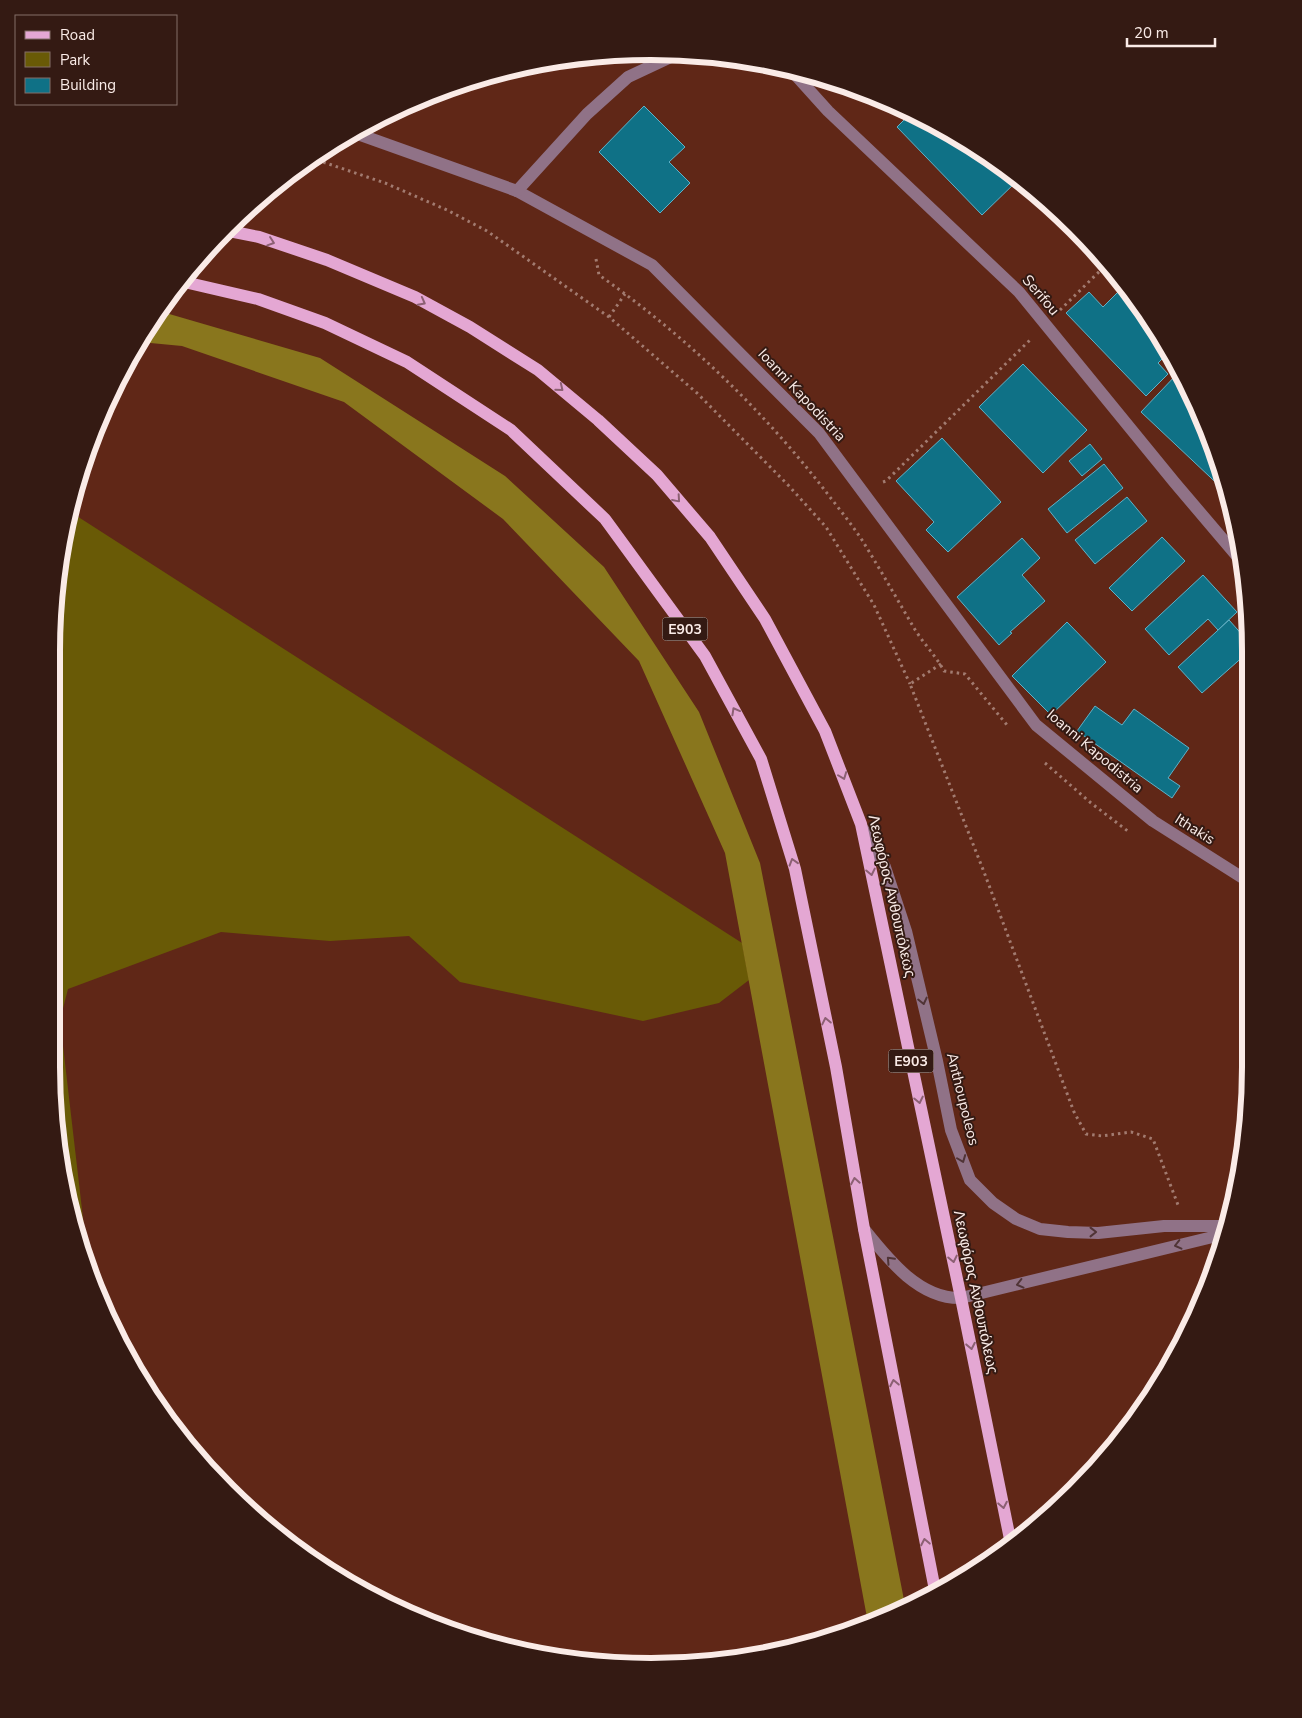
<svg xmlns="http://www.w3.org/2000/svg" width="1302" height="1718" font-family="'Nunito Sans',sans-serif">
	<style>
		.green { fill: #695a06 }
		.forest { fill: #89761d }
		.building { fill: #0f7186; stroke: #5eb2c8 }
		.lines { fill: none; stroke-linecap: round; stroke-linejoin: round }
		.path { stroke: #a27b70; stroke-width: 3; stroke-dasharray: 2.5 4; stroke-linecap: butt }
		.minor { stroke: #907287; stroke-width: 12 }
		.major { stroke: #e4a7d3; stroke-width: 12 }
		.oneway { stroke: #8c6073 }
		.oneway2 { stroke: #503436 }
		.labels { text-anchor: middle; stroke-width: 4; stroke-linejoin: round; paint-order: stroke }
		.shield { fill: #341a13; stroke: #bfaca7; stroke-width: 1 }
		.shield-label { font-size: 14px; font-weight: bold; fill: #faebe7 }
		.street-label { font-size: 15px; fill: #faebe7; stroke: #341a13 }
		.rim { fill: none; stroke: #faebe7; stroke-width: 6 }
	</style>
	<rect width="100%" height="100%" fill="#602717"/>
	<!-- green -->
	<path class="green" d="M69,511L742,943L749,980L719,1003L643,1021L460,982L409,936L330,941L221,932L68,989L60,1020L88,1261L72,1223L51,1067L53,612Z"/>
	<!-- forest -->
	<path class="forest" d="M159,311L320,358L505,476L604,567L699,712L760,863L905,1605L868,1623L725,853L639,661L503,519L344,402L182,346L140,342Z"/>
	<!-- building -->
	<g class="building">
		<path d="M644,106L685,147L669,162L690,183L660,213L599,152Z"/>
		<path d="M911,113L984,152L1018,180L982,215L897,127Z"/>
		<path d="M1124,286L1150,318L1167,354L1158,363L1168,374L1146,396L1066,313L1089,292L1103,307Z"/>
		<path d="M1023,364L1087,430L1043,473L979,407Z"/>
		<path d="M1177,374L1219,458L1227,493L1141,412Z"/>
		<path d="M942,438L1001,502L948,552L926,530L934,522L896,481Z"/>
		<path d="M1090,444L1102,459L1082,476L1069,461Z"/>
		<path d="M1104,464L1123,488L1067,533L1048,509Z"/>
		<path d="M1127,497L1147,521L1095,564L1075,540Z"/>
		<path d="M1162,537L1185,561L1132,611L1109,588Z"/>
		<path d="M1022,538L1040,558L1022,575L1045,601L1010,632L1012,633L999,645L957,597Z"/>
		<path d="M1203,575L1237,612L1218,630L1208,619L1169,655L1145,629Z"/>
		<path d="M1229,620L1246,639V654L1202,693L1178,667Z"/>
		<path d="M1067,622L1106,662L1051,715L1012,676Z"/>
		<path d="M1095,706L1122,725L1134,709L1189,748L1168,778L1180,786L1172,798L1077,731Z"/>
	</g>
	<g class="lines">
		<!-- path -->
		<g class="path">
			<path d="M311,158L385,183L447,210L487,231L609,317L697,393L789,486L826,527L874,605L910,684"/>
			<path d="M596,259L599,275C684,335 759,406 823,488C836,505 850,522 862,540C880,569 897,599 914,628C923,643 936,656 944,671L965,674L1007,725"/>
			<path d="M1060,310L1106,265"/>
			<path d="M609,317L625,294"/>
			<path d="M883,482L886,481L1031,339"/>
			<path d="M941,664L910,684L984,872L1074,1112L1086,1134L1102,1136L1131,1132L1153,1139L1178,1205"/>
			<path d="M1045,763L1091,803L1129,832"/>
		</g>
		<!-- minor -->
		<g class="minor">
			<path d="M791,70L828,111L1019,292L1175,483L1243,563"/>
			<path d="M355,133L517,191L652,265L819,433L1036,725L1153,821L1246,880"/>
			<path d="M517,191L587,114L628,77L677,54"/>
			<path d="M863,829L885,867L906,931L937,1061L951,1130L970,1180L993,1203L1016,1219L1040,1229L1068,1232L1098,1233L1164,1226H1227"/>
			<path d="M864,1229C888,1259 919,1299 961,1298L1225,1234"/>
		</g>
		<!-- major -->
		<g class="major">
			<path d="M224,230L259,237L327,260L415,297L470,327L538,370L598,420L657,475L710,537L765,619L825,731L861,824L961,1298L1011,1544"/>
			<path d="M180,281L258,299L325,323L407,362L511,430L605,519L705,656L761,759L795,869L836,1067L864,1229L935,1590"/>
		</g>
	</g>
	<!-- one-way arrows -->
	<defs><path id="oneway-chevron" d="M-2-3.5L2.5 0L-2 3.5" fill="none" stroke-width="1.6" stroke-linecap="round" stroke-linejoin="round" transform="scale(1.25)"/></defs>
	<g class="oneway">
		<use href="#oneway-chevron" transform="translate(271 242) rotate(19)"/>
		<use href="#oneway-chevron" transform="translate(422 302) rotate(28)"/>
		<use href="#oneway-chevron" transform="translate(560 388) rotate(39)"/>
		<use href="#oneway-chevron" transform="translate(677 499) rotate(49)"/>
		<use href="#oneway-chevron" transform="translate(735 711) rotate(-119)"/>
		<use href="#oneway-chevron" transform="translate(843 776) rotate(69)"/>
		<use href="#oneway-chevron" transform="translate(793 862) rotate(-107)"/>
		<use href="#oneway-chevron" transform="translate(871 872) rotate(78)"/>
		<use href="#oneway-chevron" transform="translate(826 1021) rotate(-102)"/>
		<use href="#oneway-chevron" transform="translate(919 1100) rotate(78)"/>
		<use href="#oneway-chevron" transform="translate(855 1181) rotate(-100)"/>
		<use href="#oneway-chevron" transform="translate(953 1259) rotate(78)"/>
		<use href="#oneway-chevron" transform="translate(971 1346) rotate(79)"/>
		<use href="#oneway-chevron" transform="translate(894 1383) rotate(-101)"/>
		<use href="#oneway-chevron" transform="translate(1003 1505) rotate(79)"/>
		<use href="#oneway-chevron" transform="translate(925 1542) rotate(-101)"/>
	</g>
	<g class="oneway2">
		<use href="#oneway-chevron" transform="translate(923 1001) rotate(77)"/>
		<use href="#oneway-chevron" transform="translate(962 1159) rotate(69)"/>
		<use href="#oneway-chevron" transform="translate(1093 1232)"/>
		<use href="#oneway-chevron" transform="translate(1178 1245) rotate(166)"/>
		<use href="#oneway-chevron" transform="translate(890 1260) rotate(-133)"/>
		<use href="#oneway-chevron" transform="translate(1020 1284) rotate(166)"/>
	</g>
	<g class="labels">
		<!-- shield labels -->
		<g class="shield">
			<rect x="662.5" y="617.5" width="45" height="23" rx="4"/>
			<rect x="888.5" y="1049.5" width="45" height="23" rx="4"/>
		</g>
		<g class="shield-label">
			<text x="685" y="634">E903</text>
			<text x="911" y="1066">E903</text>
		</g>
		<!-- street labels -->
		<g class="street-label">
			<text transform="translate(1041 295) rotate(49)" y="5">Serifou</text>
			<text transform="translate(802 395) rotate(47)" y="5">Ioanni Kapodistria</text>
			<text transform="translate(1095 751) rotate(40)" y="5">Ioanni Kapodistria</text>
			<text transform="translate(1195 829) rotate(32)" y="5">Ithakis</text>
			<text transform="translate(892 896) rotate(77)" y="5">Λεωφόρος Ανθουπόλεως</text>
			<text transform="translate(963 1099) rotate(76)" y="5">Anthoupoleos</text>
			<text transform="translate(976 1292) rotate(78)" y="5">Λεωφόρος Ανθουπόλεως</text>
		</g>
	</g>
	<!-- crop -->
	<path d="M0 0H1302V1718H0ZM651 60H651A591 591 0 0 1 1242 651V1067A591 591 0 0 1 651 1658H651A591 591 0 0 1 60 1067V651A591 591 0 0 1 651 60Z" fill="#341a13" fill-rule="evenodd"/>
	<path class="rim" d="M651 60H651A591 591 0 0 1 1242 651V1067A591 591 0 0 1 651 1658H651A591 591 0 0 1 60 1067V651A591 591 0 0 1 651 60Z"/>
	<!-- legend -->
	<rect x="15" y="15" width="162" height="90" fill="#341a13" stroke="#836e68"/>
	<rect x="25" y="31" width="25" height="8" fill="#e4a7d3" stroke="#836e68"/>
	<text x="60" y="40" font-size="15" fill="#faebe7">Road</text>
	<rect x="25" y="52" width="25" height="15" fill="#695a06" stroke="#836e68"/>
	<text x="60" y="65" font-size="15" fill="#faebe7">Park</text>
	<rect x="25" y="78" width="25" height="15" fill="#0f7186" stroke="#836e68"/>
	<text x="60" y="90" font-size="15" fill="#faebe7">Building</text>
	<!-- scale -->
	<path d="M1127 38v8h88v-8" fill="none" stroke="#faebe7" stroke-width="2.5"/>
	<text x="1134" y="38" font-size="15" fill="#faebe7" stroke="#341a13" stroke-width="4" paint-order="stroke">20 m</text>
</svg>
